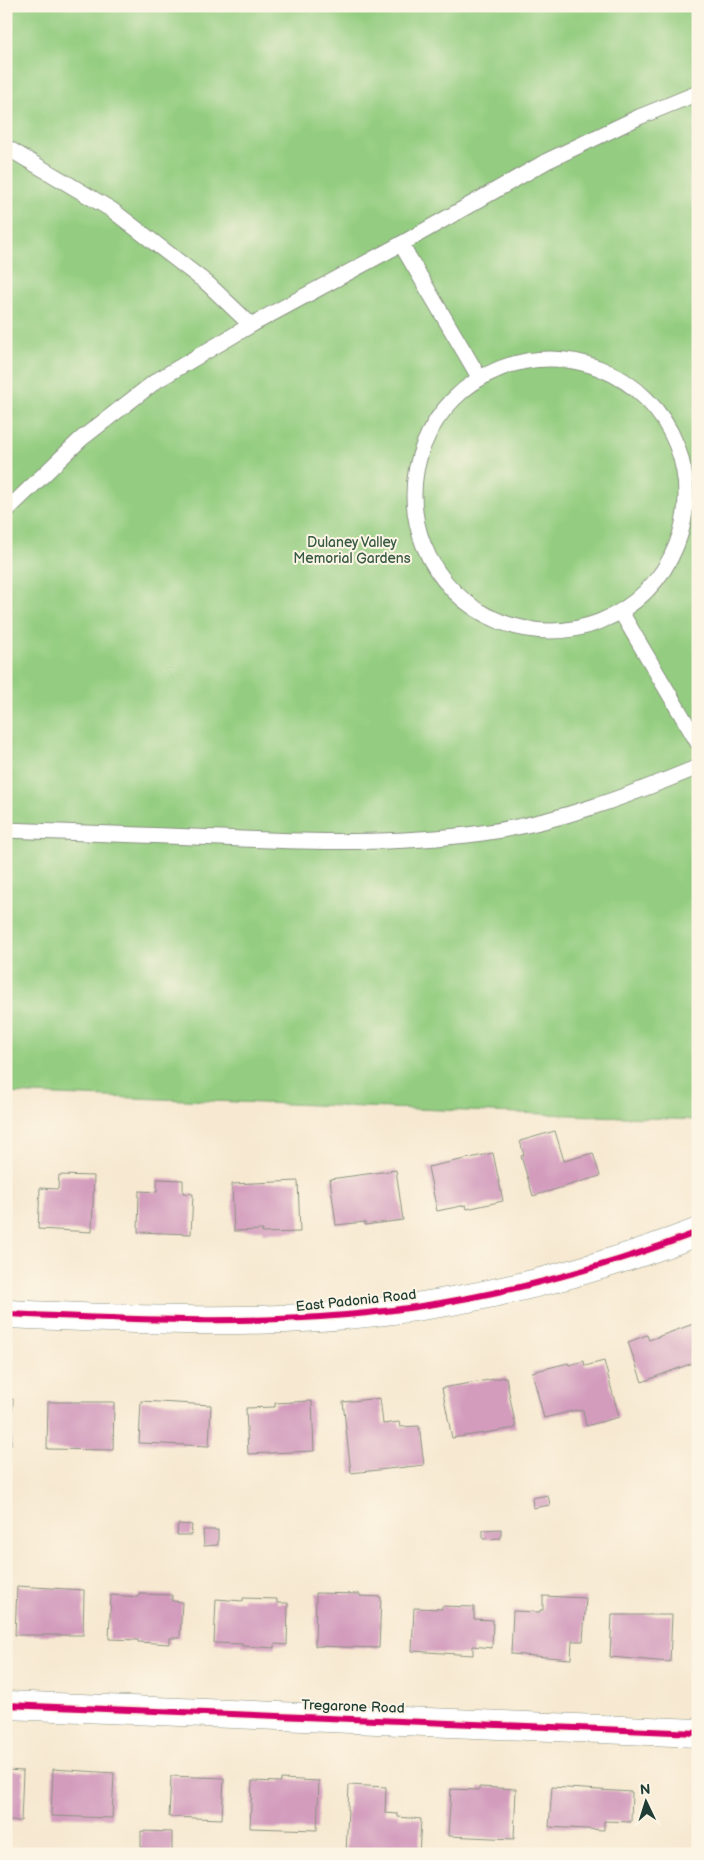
<svg xmlns="http://www.w3.org/2000/svg" width="704" height="1860" font-family="'Balsamiq Sans',sans-serif">
	<style>
		.green { fill: #94cd81; stroke: #5a855a }
		.building { fill: #d39cbd }
		.lines { fill: none; stroke-linecap: round; stroke-linejoin: round }
		.lane-casing { stroke: #8b9382; stroke-width: 17 }
		.street-casing { stroke: #8b9382; stroke-width: 29 }
		.secondary-casing { stroke: #8b9382; stroke-width: 29 }
		.lane { stroke: #fff; stroke-width: 15 }
		.street { stroke: #fff; stroke-width: 28 }
		.secondary { stroke: #fff; stroke-width: 28 }
		.cycleway-casing { stroke: #fcf5e5; stroke-width: 9 }
		.cycleway { stroke: #d6006c; stroke-width: 6 }
		.labels { text-anchor: middle; stroke-width: 4; stroke-linejoin: round; paint-order: stroke }
		.park-label { font-size: 14px; fill: #365a43; stroke: #fcf5e5 }
		.street-label { font-size: 14px; fill: #1f3d34; stroke: #fcf5e5 }
	</style>
	<rect width="100%" height="100%" fill="#fcf5e5"/>
	<filter id="ink" filterUnits="userSpaceOnUse"><feTurbulence type="fractalNoise" baseFrequency=".02" numOctaves="2"/><feDisplacementMap in="SourceGraphic" scale="10" xChannelSelector="R" yChannelSelector="G"/><feConvolveMatrix kernelMatrix="1 2 1 2 8 2 1 2 1" color-interpolation-filters="sRGB"/></filter>
	<filter id="wash" filterUnits="userSpaceOnUse"><feTurbulence type="fractalNoise" baseFrequency=".0096" numOctaves="4" result="noise"/><feDisplacementMap in="SourceGraphic" scale="20" xChannelSelector="R" yChannelSelector="G"/><feGaussianBlur stdDeviation="1.12" result="paint"/><feColorMatrix in="noise" values="0 0 0 0 0 0 0 0 0 0 0 0 0 0 0 0 0 1.4 0 .05"/><feComposite in="paint" operator="in"/></filter>
	<g filter="url(#wash)">
		<rect width="100%" height="100%" fill="#f7e9d1"/>
		<!-- green -->
		<path class="green" d="M6,6H698V1120L6,1093Z"/>
		<g id="blocks">
			<!-- building -->
			<g class="building">
				<path d="M555,1131L564,1161L593,1153L600,1176L533,1196L521,1156L524,1155L520,1141Z"/>
				<path d="M493,1153L503,1201L467,1209L466,1205L437,1211L428,1167Z"/>
				<path d="M396,1170L403,1220L365,1225V1222L336,1225L330,1179Z"/>
				<path d="M59,1175L94,1176L92,1232L38,1229L40,1188L58,1189Z"/>
				<path d="M157,1179L183,1180V1193L193,1194L191,1234L138,1232L139,1191L157,1192Z"/>
				<path d="M298,1181L300,1232L262,1233L263,1230L234,1231L232,1184Z"/>
				<path d="M696,1323L698,1328V1361L642,1382L628,1342L647,1335L649,1340Z"/>
				<path d="M584,1361L585,1366L604,1361L619,1417L586,1426L583,1410L576,1411V1410L544,1418L532,1372L568,1363L569,1365Z"/>
				<path d="M506,1377L516,1428L452,1438L442,1388Z"/>
				<path d="M380,1398L383,1424L399,1422L400,1427L419,1426L424,1465L351,1473L343,1402Z"/>
				<path d="M6,1399H13L11,1446L6,1445Z"/>
				<path d="M141,1401L211,1405L209,1446L139,1443Z"/>
				<path d="M312,1401L314,1451L248,1454L246,1408L275,1407V1403Z"/>
				<path d="M48,1402H114L113,1450L47,1449Z"/>
				<path d="M548,1495L550,1505L533,1508L532,1498Z"/>
				<path d="M178,1524L192,1525L191,1535H177Z"/>
				<path d="M501,1529V1538L483,1539V1530Z"/>
				<path d="M203,1530H218V1545L204,1546Z"/>
				<path d="M17,1586L84,1590L83,1635H15Z"/>
				<path d="M316,1593L360,1594V1596L381,1597L379,1648L315,1646Z"/>
				<path d="M139,1594L172,1595V1601L182,1602L180,1638H170V1644L138,1642V1640L109,1639L111,1595L139,1597Z"/>
				<path d="M543,1596L586,1598L583,1641H572L571,1659L511,1654L513,1611L540,1612V1610H543Z"/>
				<path d="M243,1598L277,1599V1603H288L287,1645L275,1644V1648L242,1646V1644L214,1643L216,1599L243,1601Z"/>
				<path d="M442,1606L474,1607V1619L493,1620L492,1648L473,1646V1655L412,1651L414,1608L442,1609Z"/>
				<path d="M612,1615H672L670,1662L610,1657Z"/>
				<path d="M53,1769L114,1773L112,1818L51,1816Z"/>
				<path d="M6,1770L23,1771L21,1821H6Z"/>
				<path d="M171,1776L224,1778L222,1819L169,1817Z"/>
				<path d="M281,1779L319,1781L317,1830L250,1828L252,1781L281,1782Z"/>
				<path d="M349,1785L386,1787L385,1813L398,1814V1817L421,1819L419,1854H346Z"/>
				<path d="M479,1787L516,1789L514,1839L448,1836L451,1789L479,1790Z"/>
				<path d="M552,1787L632,1792L631,1822L604,1821V1830L549,1827Z"/>
				<path d="M141,1831L172,1832V1854H141Z"/>
			</g>
		</g>
	</g>
	<g filter="url(#ink)">
		<use href="#blocks" fill-opacity="0" stroke="#8b9382" stroke-width="1"/>
		<g class="lines">
			<!-- lane casing -->
			<g class="lane-casing">
				<g id="lane">
					<path d="M6,147L112,210L208,284L251,325"/>
					<path d="M401,244L479,377"/>
					<circle cx="550" cy="495" r="136"/>
					<path d="M6,511L81,439L156,381L251,325L401,244L547,161L639,117L698,93"/>
					<path d="M621,612L698,743"/>
					<path d="M6,830C78,832 150,835 221,838C308,842 395,845 482,833C557,823 628,796 698,767"/>
				</g>
			</g>
			<!-- street casing -->
			<g class="street-casing">
				<path id="street" d="M6,1705L698,1733"/>
			</g>
			<!-- secondary casing -->
			<g class="secondary-casing">
				<path id="secondary" d="M6,1314C111,1318 215,1324 320,1317C448,1309 577,1278 698,1232"/>
			</g>
			<!-- lane -->
			<use href="#lane" class="lane"/>
			<!-- street -->
			<use href="#street" class="street"/>
			<!-- secondary -->
			<use href="#secondary" class="secondary"/>
			<!-- cycleway casing -->
			<g class="cycleway-casing">
				<g id="cycleway">
					<path d="M6,1314C111,1318 215,1324 320,1317C448,1309 577,1278 698,1232"/>
					<path d="M6,1705L698,1733"/>
				</g>
			</g>
			<!-- cycleway -->
			<use href="#cycleway" class="cycleway"/>
		</g>
	</g>
	<g class="labels">
		<!-- park labels -->
		<g class="park-label">
			<text x="352" y="547">Dulaney Valley<tspan x="352" dy="16">Memorial Gardens</tspan></text>
		</g>
		<!-- street labels -->
		<g class="street-label">
			<text transform="translate(356 1300) rotate(-6)" y="5">East Padonia Road</text>
			<text transform="translate(353 1706) rotate(2)" y="5">Tregarone Road</text>
		</g>
	</g>
	<!-- margin -->
	<rect width="704" height="1860" fill="none" stroke="#fcf5e5" stroke-width="25"/>
	<!-- north arrow -->
	<g transform="translate(646 1802) rotate(356)" stroke="#fcf5e5" stroke-width="4" paint-order="stroke">
	<path d="M0-4L9 19L0 12L-9 19Z" fill="#1f3d34"/>
	<text y="-8" font-size="14" font-weight="bold" text-anchor="middle" fill="#1f3d34">N</text>
	</g>
</svg>
